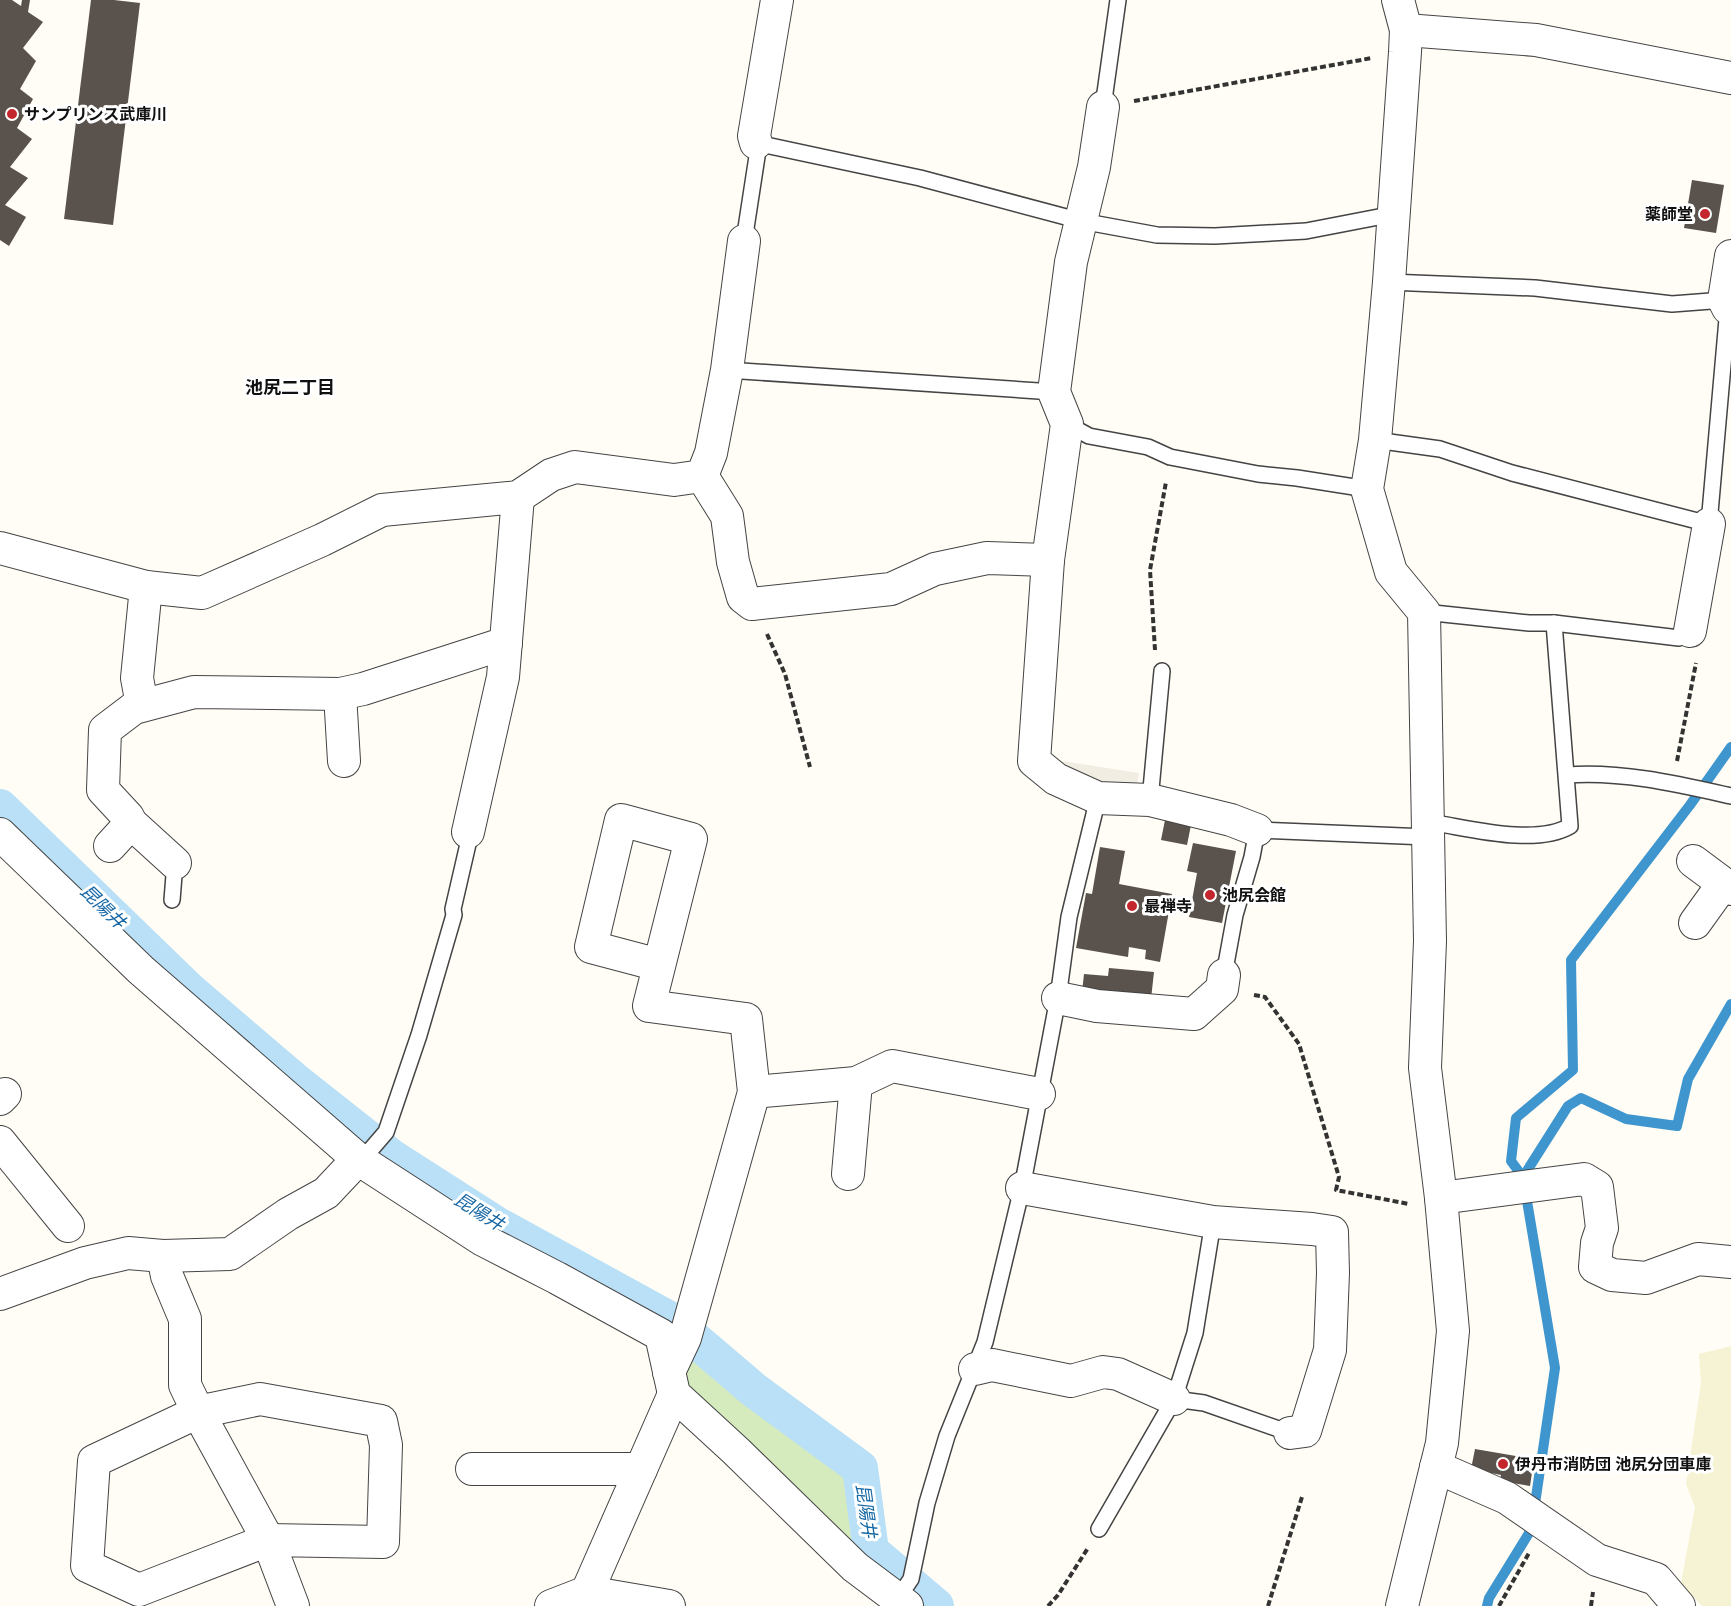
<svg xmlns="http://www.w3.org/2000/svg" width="1731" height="1606" font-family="'Noto Serif','Noto Sans JP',serif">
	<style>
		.farmland { fill: #f6f3d4 }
		.green { fill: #d5ebbd }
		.plaza { fill: #f1ede2 }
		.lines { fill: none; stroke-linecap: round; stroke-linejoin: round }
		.stream { stroke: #3f96cf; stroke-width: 10 }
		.canal { stroke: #b9e0f7; stroke-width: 36 }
		.building { fill: #5a524d }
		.lane-casing { stroke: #444; stroke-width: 18 }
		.street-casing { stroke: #444; stroke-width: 34 }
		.path { stroke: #333; stroke-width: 4; stroke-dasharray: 6 3; stroke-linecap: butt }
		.lane { stroke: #fff; stroke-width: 15 }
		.street { stroke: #fff; stroke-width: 32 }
		.poi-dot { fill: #c4262e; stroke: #fff; stroke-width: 2 }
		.labels { text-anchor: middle; stroke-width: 6; stroke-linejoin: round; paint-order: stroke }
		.poi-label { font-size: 16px; font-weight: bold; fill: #111; stroke: #fff; text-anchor: start }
		.neighbourhood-label { font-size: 18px; font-weight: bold; fill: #111; stroke: #fff }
		.water-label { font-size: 18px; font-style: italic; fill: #1768a6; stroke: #fff }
	</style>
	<rect width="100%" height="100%" fill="#fffdf5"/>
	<!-- farmland -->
	<path class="farmland" d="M1731,1346V1606H1702L1681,1583L1695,1507L1686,1484L1701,1383L1699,1354Z"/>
	<!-- green -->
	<path class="green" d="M688,1346C743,1390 802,1428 856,1473L866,1546L860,1559L683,1392Z"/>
	<!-- plaza -->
	<path class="plaza" d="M1043,758L1139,773L1137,784L1098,787Z"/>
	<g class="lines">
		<!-- stream -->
		<g class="stream">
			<path d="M371,1163L382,1149"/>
			<path d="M1523,1177L1568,1106L1581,1098L1626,1119L1677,1126L1688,1079L1731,1004"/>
			<path d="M1487,1606L1489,1598L1529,1533L1536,1497L1555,1368L1523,1177L1511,1161L1516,1118L1573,1070L1571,960L1690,805L1731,747"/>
		</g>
		<!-- canal -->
		<path class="canal" d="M0,807L189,990L293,1079L393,1158L496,1224L673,1321L754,1390L860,1468L871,1551L936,1606"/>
	</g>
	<!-- building -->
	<g class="building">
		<path d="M0,0H12L21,6L22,0H30L28,12L43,22L23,48L36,61L20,89L33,99L17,128L32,139L10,167L28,178L5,205L26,217L9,246L0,240Z"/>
		<path d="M91,0H114L140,3L113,225L64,219Z"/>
		<path d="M1692,180L1724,185L1716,233L1684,228Z"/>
		<path d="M1165,820L1191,825L1187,845L1161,840Z"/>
		<path d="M1193,843L1236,851L1222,923L1189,917L1197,873L1187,871Z"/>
		<path d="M1100,847L1125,851L1119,884L1172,894L1160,962L1145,959L1146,950L1129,947L1128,957L1076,948L1086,893L1092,894Z"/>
		<path d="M1109,968L1154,972L1151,999L1082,992L1084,974L1108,976Z"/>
		<path d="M1475,1449L1534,1459L1530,1486L1500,1481L1501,1475L1471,1469Z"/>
	</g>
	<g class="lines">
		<!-- lane casing -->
		<g class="lane-casing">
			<g id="lane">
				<path d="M1103,107L1118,0"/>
				<path d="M744,241L758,150L756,143L920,178L1081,221L1157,235L1215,236L1306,231L1394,214"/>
				<path d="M1389,282L1535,288L1672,304L1724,300"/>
				<path d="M727,370L1054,392"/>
				<path d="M1067,424L1089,436L1148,447L1170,457L1258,474L1297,478L1367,489"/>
				<path d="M1375,440L1440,449L1512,473L1709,524L1728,308"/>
				<path d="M1424,612L1529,623H1554L1679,638L1690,631"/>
				<path d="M1567,775C1622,771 1677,784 1731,796"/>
				<path d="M1150,800L1162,671"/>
				<path d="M172,900L175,863"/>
				<path d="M1224,975L1235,915L1252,857L1257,830L1427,837L1441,824C1476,830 1538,845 1570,826L1554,623"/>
				<path d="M358,1159L367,1154L386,1132L419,1035L454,915L453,909L468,844V832"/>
				<path d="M1174,1399L1204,1403L1290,1433"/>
				<path d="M1099,1529L1174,1399L1195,1333L1213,1222"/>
				<path d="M898,1598L911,1579L927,1503L947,1436L985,1342L1022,1188L1058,998L1069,917L1098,798"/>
			</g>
		</g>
		<!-- street casing -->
		<g class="street-casing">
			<g id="street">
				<path d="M1398,0L1406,30L1405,52L1389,282L1375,440L1367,489L1391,572L1424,612L1430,941L1425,1068L1441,1198L1453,1331L1442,1443L1402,1606"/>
				<path d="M1406,30L1536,40L1731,78"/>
				<path d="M1103,107L1094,167L1071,262L1054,392L1067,424L1048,560L1034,761L1056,779L1098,798L1150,800L1231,820L1257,830"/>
				<path d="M756,143L754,136L777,0"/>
				<path d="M1728,308L1724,300L1731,256"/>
				<path d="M702,476L727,516L733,562L743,597L752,604L891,589L935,569L987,558L1048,560"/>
				<path d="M0,548L146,587L202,593L322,540L382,510L518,497L551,475L575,467L674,480L702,476L711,453L727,370L744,241"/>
				<path d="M1690,631L1709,524"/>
				<path d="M340,694L344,761"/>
				<path d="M142,705L137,678L146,587"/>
				<path d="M468,832L503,677L518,497"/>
				<path d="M0,834L141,970L358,1159L483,1240L557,1278L661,1335L674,1394L736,1451L855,1567L907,1606"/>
				<path d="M110,846L131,823"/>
				<path d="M1693,861L1731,889"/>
				<path d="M175,863L131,823L128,817L103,790L105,730L134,708L194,692L340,694L363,689L506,643"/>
				<path d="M1695,923L1723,884"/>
				<path d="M659,965L591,947L621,820L691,839L649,1006L746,1019L754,1092L685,1338L669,1372"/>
				<path d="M1058,998L1097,1006L1194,1014L1222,989L1224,975"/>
				<path d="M754,1092L856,1083L892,1066L1039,1094"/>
				<path d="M0,1099L5,1094"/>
				<path d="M0,1142L68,1226"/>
				<path d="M848,1174L856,1083"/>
				<path d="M1022,1188L1213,1222L1312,1229L1332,1232L1333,1273L1330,1350L1305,1431L1290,1433"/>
				<path d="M1441,1198L1584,1179L1597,1187L1602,1228L1597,1243L1595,1267L1612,1275L1646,1278L1698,1259L1731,1262"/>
				<path d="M163,1256L167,1276L185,1319V1385L198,1412L260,1399L381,1421L386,1445L383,1542L268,1540L293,1606"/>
				<path d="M0,1294L85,1263L128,1253L163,1256L230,1254L288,1214L326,1193L358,1159"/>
				<path d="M975,1369L992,1365L1071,1381L1103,1372L1118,1374L1174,1399"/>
				<path d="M198,1412L268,1540L139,1590L87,1566L94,1461Z"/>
				<path d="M1436,1467L1507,1498L1597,1560L1656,1579L1679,1606"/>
				<path d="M472,1469H641"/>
				<path d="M587,1592L674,1394"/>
				<path d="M551,1606L587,1592L669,1606"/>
			</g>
		</g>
		<!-- path -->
		<g class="path">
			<path d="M1134,101L1372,58"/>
			<path d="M767,634L785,674L810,767"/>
			<path d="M1155,650L1150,570L1166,482"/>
			<path d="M1677,761L1696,663"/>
			<path d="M1254,995L1265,997L1299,1044L1339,1177L1336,1190L1409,1204"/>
			<path d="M1048,1606L1058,1595L1088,1548"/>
			<path d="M1268,1606L1302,1497"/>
			<path d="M1499,1606L1529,1553"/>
			<path d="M1591,1606L1593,1592"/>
		</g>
		<!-- lane -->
		<use href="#lane" class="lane"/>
		<!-- street -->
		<use href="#street" class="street"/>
	</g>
	<!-- markers -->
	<g class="poi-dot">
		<circle cx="12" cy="114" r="6"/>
		<circle cx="1705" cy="214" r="6"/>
		<circle cx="1210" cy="895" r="6"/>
		<circle cx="1132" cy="906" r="6"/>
		<circle cx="1503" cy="1464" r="6"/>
	</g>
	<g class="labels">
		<!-- poi labels -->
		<g class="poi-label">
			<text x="24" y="120">サンプリンス武庫川</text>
			<text x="1693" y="220" text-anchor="end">薬師堂</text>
			<text x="1222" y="901">池尻会館</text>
			<text x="1144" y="912">最禅寺</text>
			<text x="1515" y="1470">伊丹市消防団 池尻分団車庫</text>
		</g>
		<!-- neighbourhood labels -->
		<g class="neighbourhood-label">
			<text x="290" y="394">池尻二丁目</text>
		</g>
		<!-- water labels -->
		<g class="water-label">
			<text transform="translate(103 907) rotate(44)" y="6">昆陽井</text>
			<text transform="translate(479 1212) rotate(32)" y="6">昆陽井</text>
			<text transform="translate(866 1511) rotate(82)" y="6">昆陽井</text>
		</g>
	</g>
</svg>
